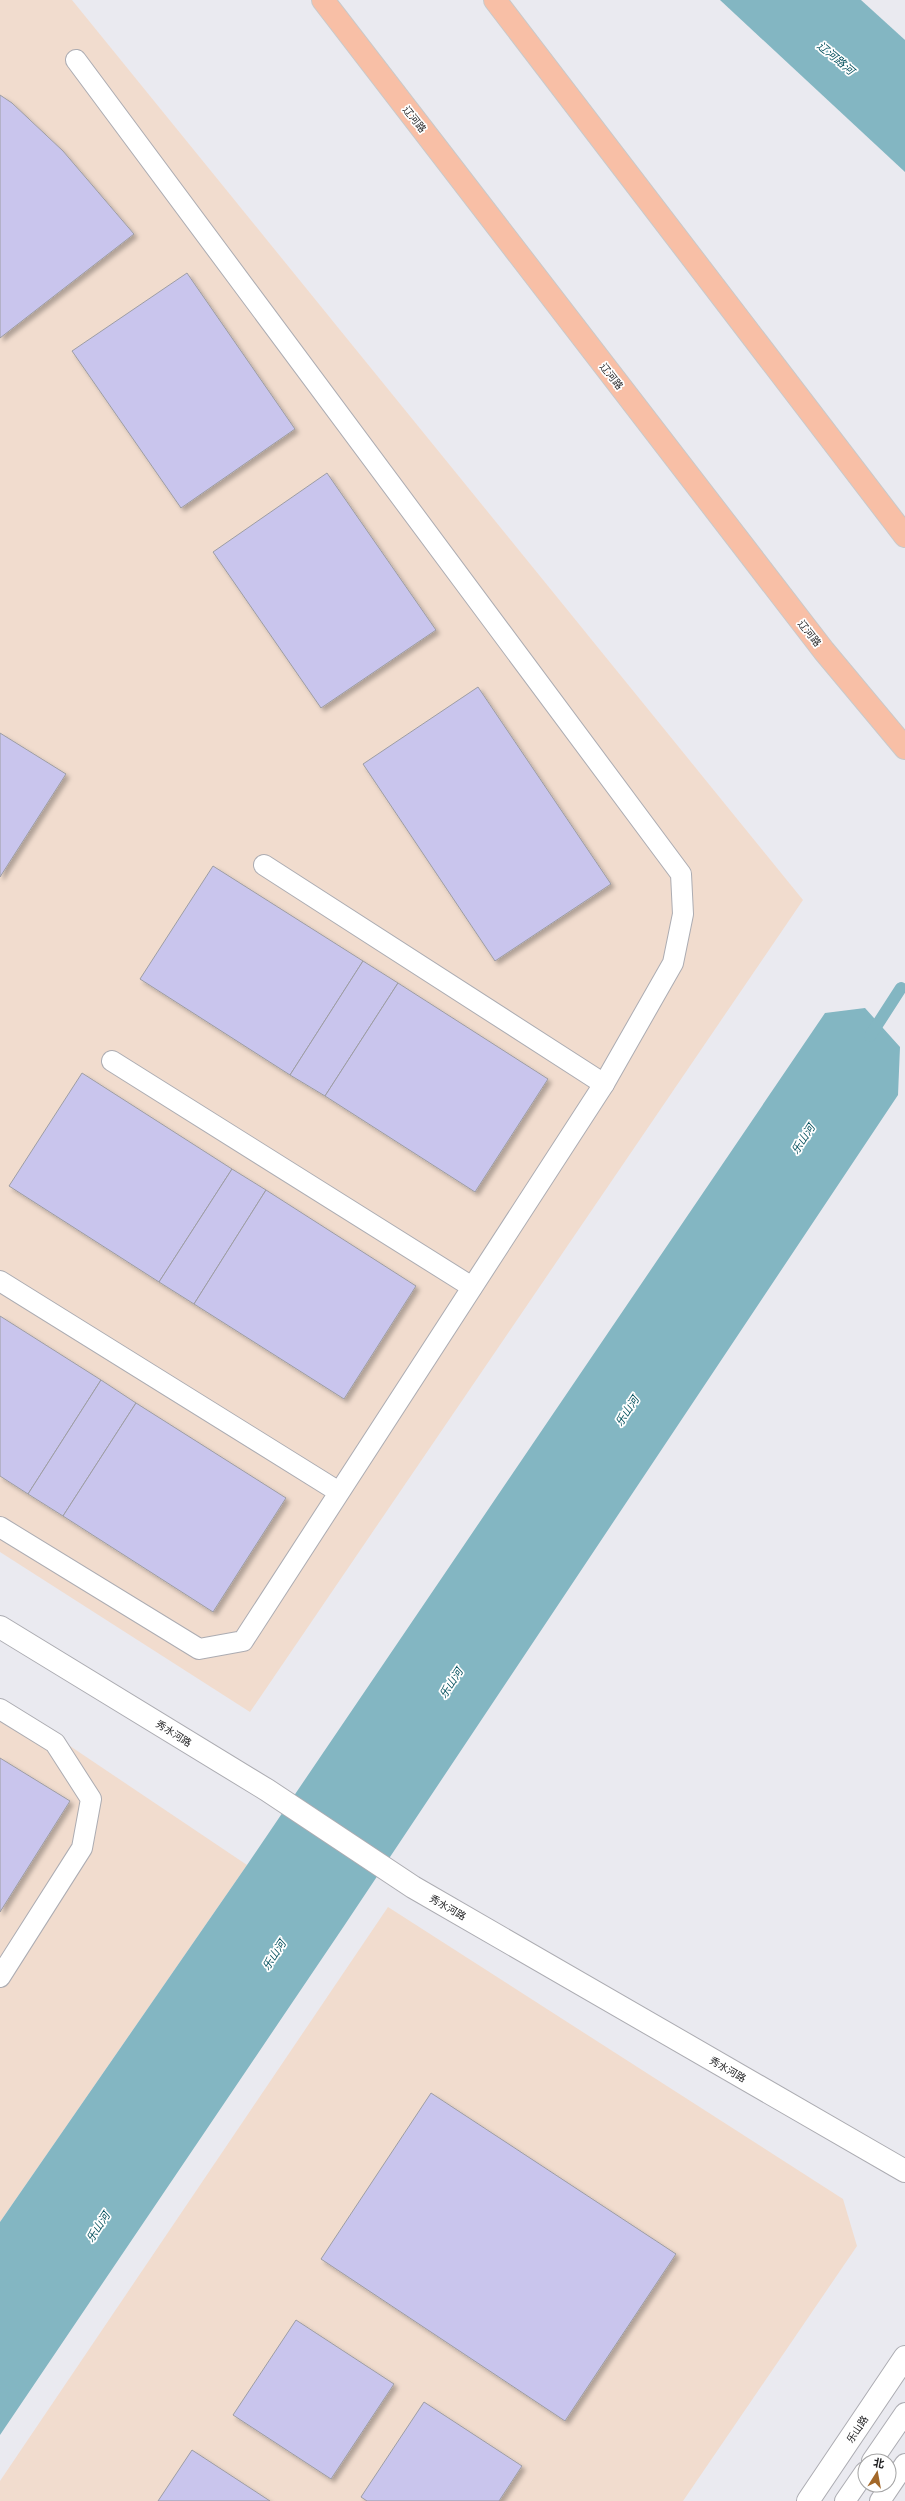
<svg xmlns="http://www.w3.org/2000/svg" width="905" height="2501" font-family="'Varela Round','Noto Sans SC',sans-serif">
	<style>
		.commercial { fill: #f1dcce }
		.water { fill: #83b6c2 }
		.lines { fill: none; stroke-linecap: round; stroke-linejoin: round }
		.stream { stroke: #83b6c2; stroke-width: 12 }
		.building { fill: #c9c5ed; stroke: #9d9da3; filter: url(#shadow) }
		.service-casing { stroke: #acacb2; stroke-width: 22 }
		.tertiary-casing { stroke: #acacb2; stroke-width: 24 }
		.secondary-casing { stroke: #acacb2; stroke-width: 24 }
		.primary-casing { stroke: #c9c9c9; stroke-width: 24 }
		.service { stroke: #fff; stroke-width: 20 }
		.tertiary { stroke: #fff; stroke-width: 22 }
		.secondary { stroke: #fff; stroke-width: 22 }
		.primary { stroke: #f8bfa6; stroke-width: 22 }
		.labels { text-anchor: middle; stroke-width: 3.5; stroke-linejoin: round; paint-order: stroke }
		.street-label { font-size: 10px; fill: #1d1d1f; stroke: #fff }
		.water-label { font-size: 11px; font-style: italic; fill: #04505d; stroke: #fff }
	</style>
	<defs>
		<filter id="shadow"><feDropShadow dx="3.5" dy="3.5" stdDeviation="2" flood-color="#0004"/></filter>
	</defs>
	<rect width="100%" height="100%" fill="#eaeaf0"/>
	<!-- commercial -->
	<g class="commercial">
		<path d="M0,0H72L803,900L250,1712L0,1552Z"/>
		<path d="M0,1699L247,1865L0,2222Z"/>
		<path d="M388,1907L843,2199L857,2246L683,2501H0V2481Z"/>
	</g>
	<!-- water -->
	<g class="water">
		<path d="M720,0H861L905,40V172Z"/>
		<path d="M865,1008L900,1047L898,1095L344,1926L0,2435V2222L247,1865L825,1013Z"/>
	</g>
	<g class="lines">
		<!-- stream -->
		<path class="stream" d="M870,1036L901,988"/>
	</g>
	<!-- building -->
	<g class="building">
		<path d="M0,95L12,103L63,151L134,234L0,338Z"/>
		<path d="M187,273L295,429L181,508L72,351Z"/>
		<path d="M327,473L436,630L321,708L213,552Z"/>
		<path d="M478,687L611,884L495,961L363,764Z"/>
		<path d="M0,733L66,774L0,877Z"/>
		<path d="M213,866L363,961L290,1075L140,979Z"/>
		<path d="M363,961L398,983L325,1096L290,1075Z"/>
		<path d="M398,983L548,1079L475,1192L325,1096Z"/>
		<path d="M82,1073L232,1169L159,1282L9,1186Z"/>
		<path d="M232,1169L266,1190L194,1304L159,1282Z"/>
		<path d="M266,1190L416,1286L344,1399L194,1304Z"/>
		<path d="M0,1316L101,1380L28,1494L0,1476Z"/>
		<path d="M101,1380L136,1403L63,1516L28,1494Z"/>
		<path d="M136,1403L286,1498L213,1612L63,1516Z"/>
		<path d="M0,1758L70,1801L0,1912Z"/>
		<path d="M431,2093L676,2254L565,2421L321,2259Z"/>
		<path d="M296,2320L394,2384L331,2479L233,2415Z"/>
		<path d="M424,2402L522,2466L499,2501H367L361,2497Z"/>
		<path d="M192,2450L270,2501H158Z"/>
	</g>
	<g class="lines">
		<!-- service casing -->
		<g class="service-casing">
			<g id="service">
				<path d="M264,865L604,1084"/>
				<path d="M112,1061L472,1287"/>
				<path d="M0,1281L339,1492"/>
				<path d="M0,1527L199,1649L243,1641L604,1084L673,963L683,914L681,874L76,60"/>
				<path d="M0,1709L55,1743L91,1799L82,1848L0,1977"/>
				<path d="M872,2461L905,2413"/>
				<path d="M845,2501L865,2472"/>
				<path d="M880,2501L905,2464"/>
			</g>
		</g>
		<!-- tertiary casing -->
		<g class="tertiary-casing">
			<path id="tertiary" d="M0,1627L267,1790L413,1887L905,2171"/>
		</g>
		<!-- secondary casing -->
		<g class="secondary-casing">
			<path id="secondary" d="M808,2501L905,2357"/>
		</g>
		<!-- primary casing -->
		<g class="primary-casing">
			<g id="primary">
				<path d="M323,0L824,651L905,748"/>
				<path d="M495,0L905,536"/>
			</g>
		</g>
		<!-- service -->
		<use href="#service" class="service"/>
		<!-- tertiary -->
		<use href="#tertiary" class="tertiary"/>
		<!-- secondary -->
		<use href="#secondary" class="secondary"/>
		<!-- primary -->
		<use href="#primary" class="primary"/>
	</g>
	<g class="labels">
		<!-- street labels -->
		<g class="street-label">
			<text transform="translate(415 119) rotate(52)" y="4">辽河路</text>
			<text transform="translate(612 376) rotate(52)" y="4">辽河路</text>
			<text transform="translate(810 633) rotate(52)" y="4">辽河路</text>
			<text transform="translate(174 1733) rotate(32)" y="4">秀水河路</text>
			<text transform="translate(448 1907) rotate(30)" y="4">秀水河路</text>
			<text transform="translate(728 2069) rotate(30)" y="4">秀水河路</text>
			<text transform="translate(857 2429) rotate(-56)" y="4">乐山路</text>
		</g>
		<!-- water labels -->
		<g class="water-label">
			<text transform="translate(836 58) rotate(40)" y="4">辽河路河</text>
			<text transform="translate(803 1139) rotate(-57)" y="4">乐山河</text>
			<text transform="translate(627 1411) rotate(-57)" y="4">乐山河</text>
			<text transform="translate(451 1683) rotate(-57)" y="4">乐山河</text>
			<text transform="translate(274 1955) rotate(-57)" y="4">乐山河</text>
			<text transform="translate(98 2227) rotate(-57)" y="4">乐山河</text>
		</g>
	</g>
	<!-- north arrow -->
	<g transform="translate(877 2473) rotate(11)"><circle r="19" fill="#ffffff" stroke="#a5a5a5"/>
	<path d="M0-3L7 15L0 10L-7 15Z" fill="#a36829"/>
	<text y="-6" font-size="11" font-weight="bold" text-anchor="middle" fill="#1d1d1f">北</text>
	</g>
</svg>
